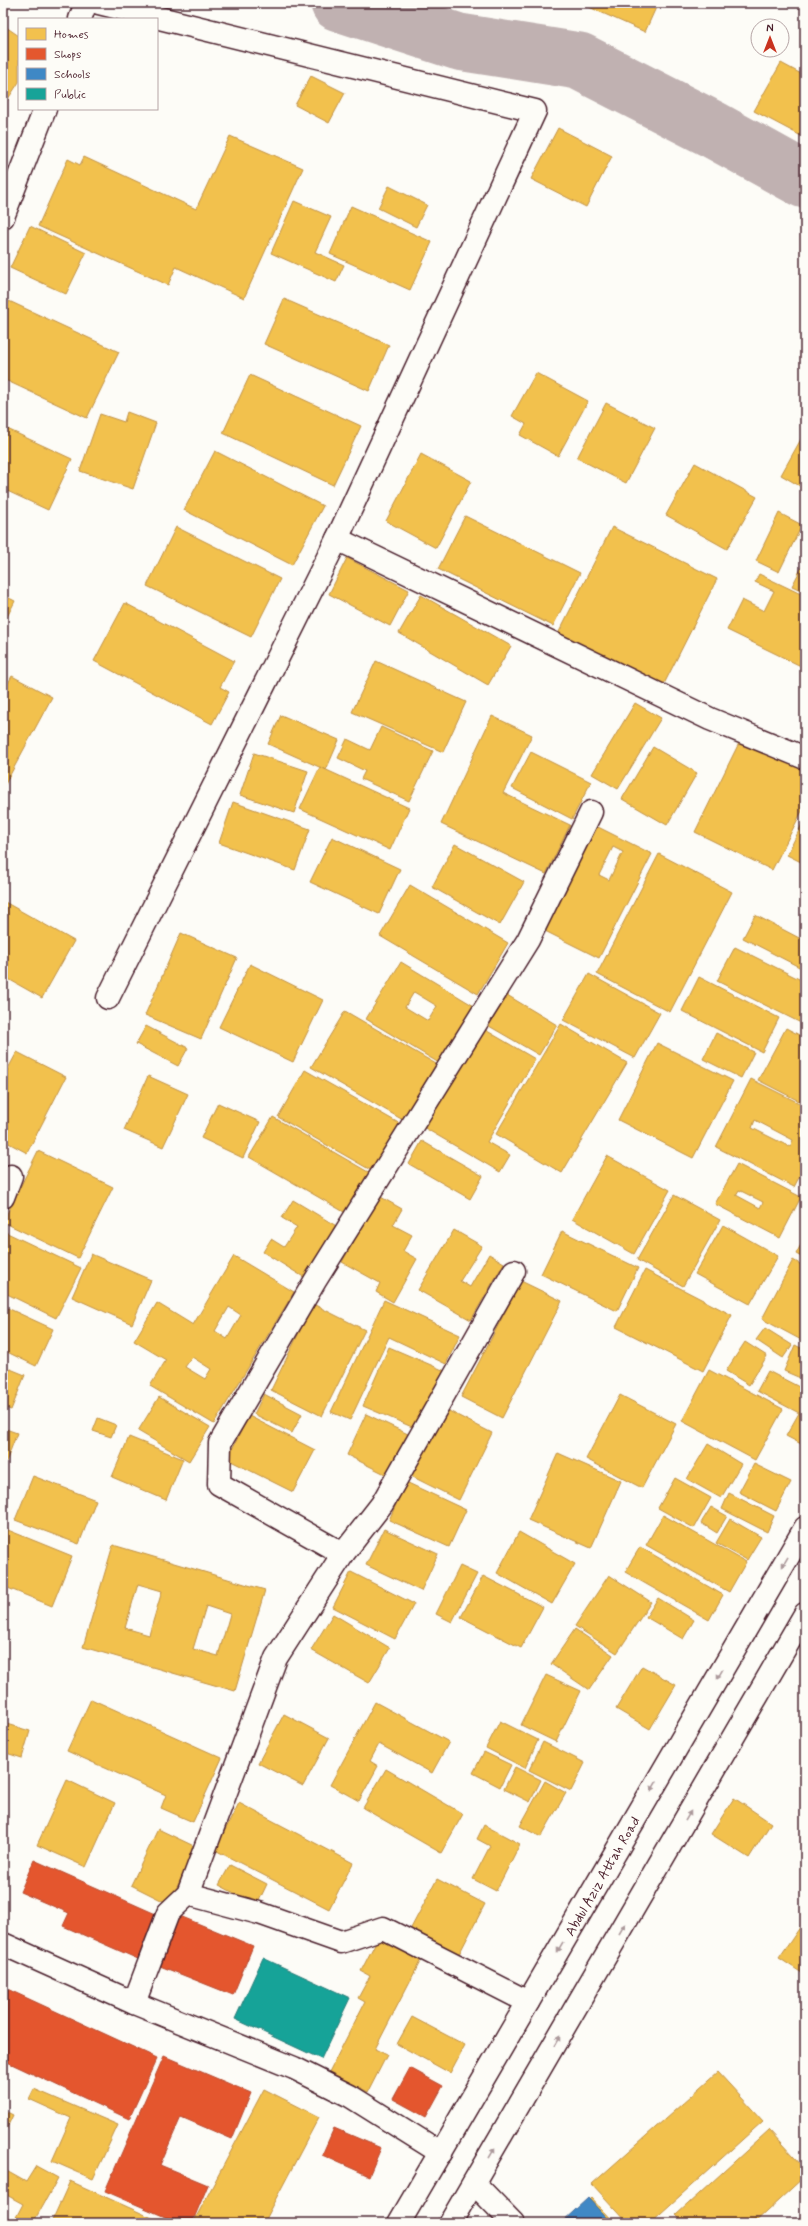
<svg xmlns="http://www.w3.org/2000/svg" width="808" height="2226" font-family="Mynerve,sans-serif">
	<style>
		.homes { fill: #f2c14e; stroke: #c09044; fill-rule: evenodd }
		.shops { fill: #e4572e; stroke: #b6462d }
		.schools { fill: #3f88c5; stroke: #426897 }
		.public { fill: #17a398; stroke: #267b77 }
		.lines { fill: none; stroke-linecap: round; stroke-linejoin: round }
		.river { stroke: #c0b1b1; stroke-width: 57 }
		.street-casing { stroke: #4a1f2b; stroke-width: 25 }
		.secondary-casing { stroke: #4a1f2b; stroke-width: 25 }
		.highway-casing { stroke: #4a1f2b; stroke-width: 25 }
		.street { stroke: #fdfcf7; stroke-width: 22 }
		.secondary { stroke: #fdfcf7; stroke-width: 22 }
		.highway { stroke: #fdfcf7; stroke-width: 22 }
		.oneway { fill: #ac999b }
		.labels { text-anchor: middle; stroke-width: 4; stroke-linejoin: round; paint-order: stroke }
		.street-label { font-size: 14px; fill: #4a1f2b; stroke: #fdfcf7 }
	</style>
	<rect width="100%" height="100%" fill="#fdfcf7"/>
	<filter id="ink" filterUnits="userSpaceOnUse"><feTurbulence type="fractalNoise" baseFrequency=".025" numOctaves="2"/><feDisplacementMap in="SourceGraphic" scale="8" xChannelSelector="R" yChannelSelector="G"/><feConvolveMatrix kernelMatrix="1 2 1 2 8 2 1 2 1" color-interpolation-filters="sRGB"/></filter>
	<g filter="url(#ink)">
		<!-- homes -->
		<g class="homes">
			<path d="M580,3H658L645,32Z"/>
			<path d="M3,25L19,36V82L6,102L3,100Z"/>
			<path d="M781,63L805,76V138L754,111Z"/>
			<path d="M311,76L345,93L329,123L295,105Z"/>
			<path d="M558,128L612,156L586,207L531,179Z"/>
			<path d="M230,136L303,168L244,298L176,267L168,285L38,226L68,159L80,165L84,157L196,209Z"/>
			<path d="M389,186L427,205L416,227L378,208Z"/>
			<path d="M294,201L331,217L315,252L344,265L336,282L271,253Z"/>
			<path d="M351,206L432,242L410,290L330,254Z"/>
			<path d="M30,226L86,253L66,294L10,268Z"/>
			<path d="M284,299L389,345L369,391L264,344Z"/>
			<path d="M9,301L119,352L87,418L3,379V314Z"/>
			<path d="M536,373L588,401L558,456L520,435L526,424L512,416Z"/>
			<path d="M250,375L361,426L333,485L223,433Z"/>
			<path d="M606,403L655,428L626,483L577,458Z"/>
			<path d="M127,412L156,423L133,489L80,471L100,414L124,422Z"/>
			<path d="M3,427L72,459L48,510L3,489Z"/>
			<path d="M805,432V489L781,475Z"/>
			<path d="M215,451L323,506L292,565L184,510Z"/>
			<path d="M421,454L471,481L436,548L386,521Z"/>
			<path d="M695,463L757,497L727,549L666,515Z"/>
			<path d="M779,513L802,525L779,572L756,561Z"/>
			<path d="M465,516L580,573L553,626L438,569Z"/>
			<path d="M176,527L280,579L251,637L147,586Z"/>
			<path d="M612,527L717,579L662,688L557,636Z"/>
			<path d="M347,558L409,590L390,626L329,594Z"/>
			<path d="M805,561V592L792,586Z"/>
			<path d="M759,574L805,596V668L727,630L742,600L764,611L774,591L755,582Z"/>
			<path d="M3,595L15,601L3,625Z"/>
			<path d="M421,595L511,646L488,685L399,633Z"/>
			<path d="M125,603L234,661L220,687L229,692L212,724L94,661Z"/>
			<path d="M376,661L466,702L443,752L352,712Z"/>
			<path d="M12,676L52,697L3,788V692Z"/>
			<path d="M635,703L661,718L618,789L592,774Z"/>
			<path d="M281,715L339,740L326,770L268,744Z"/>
			<path d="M492,716L532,735L503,793L570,825L546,874L441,824Z"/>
			<path d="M381,727L433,751L409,801L361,779L365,771L338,758L347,739L370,750Z"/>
			<path d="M741,739L805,771V805L772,870L695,832Z"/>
			<path d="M653,747L697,773L667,825L622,799Z"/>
			<path d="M531,752L591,782L572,819L512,788Z"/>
			<path d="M254,753L308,771L294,813L240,795Z"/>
			<path d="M320,767L409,808L390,850L300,809Z"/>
			<path d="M233,802L310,829L295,870L219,843Z"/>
			<path d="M805,818V864L787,855Z"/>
			<path d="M594,825L652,854L599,958L541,929ZM613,847L623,852L609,880L599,875Z"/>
			<path d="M332,837L400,869L379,914L310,882Z"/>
			<path d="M455,844L524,882L500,925L432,887Z"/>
			<path d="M659,854L732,892L670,1012L597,974Z"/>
			<path d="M410,885L508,943L478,994L380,936Z"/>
			<path d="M3,901L74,941L42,998L3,976Z"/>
			<path d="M755,915L805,941V970L743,938Z"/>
			<path d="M181,933L237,958L201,1039L145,1015Z"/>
			<path d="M735,947L805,982V1025L717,981Z"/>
			<path d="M401,962L479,1009L444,1066L366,1019ZM414,992L437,1006L428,1021L405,1007Z"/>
			<path d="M250,964L323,1000L293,1062L219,1027Z"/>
			<path d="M589,974L660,1013L635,1058L563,1020Z"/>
			<path d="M699,977L779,1018L762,1052L682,1011Z"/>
			<path d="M507,995L557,1025L539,1055L489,1026Z"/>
			<path d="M345,1011L436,1064L403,1120L311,1067Z"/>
			<path d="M561,1024L627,1063L562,1173L496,1134Z"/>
			<path d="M146,1026L188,1048L178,1066L136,1044Z"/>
			<path d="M482,1028L535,1059L487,1142L510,1155L500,1172L423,1127Z"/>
			<path d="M786,1028L805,1038V1104L758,1080Z"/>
			<path d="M716,1033L754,1052L741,1078L703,1059Z"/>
			<path d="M657,1043L733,1081L693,1158L618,1120Z"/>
			<path d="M17,1052L66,1077L27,1153L3,1140V1078Z"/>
			<path d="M305,1070L402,1125L374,1172L278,1117Z"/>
			<path d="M148,1076L188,1094L163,1147L124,1130Z"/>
			<path d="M751,1079L805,1106V1166L794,1187L716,1147ZM755,1120L793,1140L790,1147L752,1128Z"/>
			<path d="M218,1103L260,1122L243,1158L201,1138Z"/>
			<path d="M273,1117L375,1176L351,1216L249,1157Z"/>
			<path d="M422,1141L483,1176L470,1199L409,1164Z"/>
			<path d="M38,1151L113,1187L78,1258L3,1222Z"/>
			<path d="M607,1156L670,1190L634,1254L572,1219Z"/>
			<path d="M737,1164L801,1197L780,1238L715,1204ZM739,1190L763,1202L760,1208L736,1195Z"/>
			<path d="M674,1195L720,1220L683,1286L637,1260Z"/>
			<path d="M379,1196L402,1209L393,1225L412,1235L403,1251L417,1259L393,1302L376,1292L380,1283L342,1262Z"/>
			<path d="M293,1200L343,1230L310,1281L263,1252L271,1239L284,1247L297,1227L282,1218Z"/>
			<path d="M723,1225L778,1256L750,1304L695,1274Z"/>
			<path d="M454,1230L482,1246L460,1281L470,1287L489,1254L504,1263L471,1320L418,1290Z"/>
			<path d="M3,1231L81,1268L56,1318L3,1292Z"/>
			<path d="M562,1231L638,1268L617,1311L541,1274Z"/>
			<path d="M805,1237V1259L796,1254Z"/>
			<path d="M91,1254L151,1280L132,1324L72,1297Z"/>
			<path d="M234,1256L294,1292L214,1424L150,1386L166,1360L134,1341L157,1303L193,1325ZM229,1307L241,1315L227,1339L215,1331ZM192,1357L211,1369L205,1379L185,1367Z"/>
			<path d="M793,1260L805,1267V1342L762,1319Z"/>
			<path d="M645,1270L732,1315L703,1371L616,1327Z"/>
			<path d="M521,1281L562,1301L502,1418L461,1397Z"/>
			<path d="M384,1300L460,1335L446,1364L389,1337L350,1420L331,1412Z"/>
			<path d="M313,1304L365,1330L322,1416L271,1390Z"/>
			<path d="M3,1306L53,1329L36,1366L3,1350Z"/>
			<path d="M765,1328L792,1345L783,1358L756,1340Z"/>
			<path d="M745,1342L767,1356L749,1385L726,1371Z"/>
			<path d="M795,1345L805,1350V1380L784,1371Z"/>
			<path d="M389,1347L445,1371L419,1430L363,1406Z"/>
			<path d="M3,1366L25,1375L11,1410L3,1407Z"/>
			<path d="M709,1370L783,1409L755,1460L682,1421Z"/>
			<path d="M768,1371L805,1390V1446L786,1436L799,1413L757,1391Z"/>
			<path d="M264,1394L302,1414L292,1433L254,1414Z"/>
			<path d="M620,1395L676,1424L642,1488L586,1459Z"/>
			<path d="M159,1397L210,1427L189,1461L138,1431Z"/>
			<path d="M445,1409L492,1433L459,1500L411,1476Z"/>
			<path d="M366,1414L410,1435L391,1477L347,1455Z"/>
			<path d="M249,1416L315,1450L293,1492L227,1459Z"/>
			<path d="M98,1418L116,1425L111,1437L93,1431Z"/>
			<path d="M3,1428L17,1433L3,1470Z"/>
			<path d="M129,1437L183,1459L166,1500L112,1477Z"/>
			<path d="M708,1444L741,1464L721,1498L687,1479Z"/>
			<path d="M558,1453L621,1481L591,1548L528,1520Z"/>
			<path d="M754,1464L791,1482L776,1511L739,1492Z"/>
			<path d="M33,1476L96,1500L79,1544L15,1520Z"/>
			<path d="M675,1478L711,1498L694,1528L658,1508Z"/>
			<path d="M406,1482L466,1510L449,1547L389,1520Z"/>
			<path d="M729,1493L774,1516L767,1532L722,1509Z"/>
			<path d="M711,1507L727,1516L717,1533L701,1523Z"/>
			<path d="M663,1515L746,1562L729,1592L646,1545Z"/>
			<path d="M730,1519L761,1537L747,1560L716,1543Z"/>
			<path d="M3,1528L72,1556L52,1606L3,1586Z"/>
			<path d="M384,1529L438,1554L421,1591L366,1565Z"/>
			<path d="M519,1532L575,1564L552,1604L497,1573Z"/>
			<path d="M113,1545L265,1590L235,1691L83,1647ZM138,1584L162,1591L149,1635L125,1628ZM206,1606L230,1614L218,1656L193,1649Z"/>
			<path d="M640,1547L723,1595L709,1620L625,1572Z"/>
			<path d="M460,1566L477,1574L452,1622L436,1614Z"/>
			<path d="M351,1572L414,1604L395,1639L333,1607Z"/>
			<path d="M609,1575L651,1602L617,1653L575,1626Z"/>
			<path d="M483,1576L543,1607L521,1648L461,1617Z"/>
			<path d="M658,1598L694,1620L683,1639L646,1617Z"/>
			<path d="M333,1614L390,1648L369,1683L311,1650Z"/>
			<path d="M575,1629L613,1655L589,1690L551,1664Z"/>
			<path d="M642,1666L676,1685L650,1729L616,1709Z"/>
			<path d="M546,1675L581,1691L556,1742L521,1725Z"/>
			<path d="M91,1699L222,1758L193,1822L161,1808L166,1795L67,1751Z"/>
			<path d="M375,1702L449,1742L432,1773L379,1744L370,1761L378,1766L359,1801L330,1785Z"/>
			<path d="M284,1714L329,1738L303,1786L258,1763Z"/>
			<path d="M500,1721L538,1740L525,1768L486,1748Z"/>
			<path d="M3,1723L30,1731L22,1758L3,1752Z"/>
			<path d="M543,1742L585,1763L571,1791L529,1770Z"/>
			<path d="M484,1752L511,1765L500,1787L473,1773Z"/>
			<path d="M515,1767L541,1780L530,1802L504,1789Z"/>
			<path d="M386,1769L463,1814L441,1853L363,1808Z"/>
			<path d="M67,1780L115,1803L86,1867L37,1845Z"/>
			<path d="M545,1781L566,1793L541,1837L520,1826Z"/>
			<path d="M734,1798L771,1823L749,1858L711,1834Z"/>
			<path d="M239,1803L353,1863L329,1909L215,1850Z"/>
			<path d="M484,1825L520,1844L496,1891L473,1879L490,1846L477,1839Z"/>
			<path d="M158,1829L196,1847L169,1904L131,1885Z"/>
			<path d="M230,1865L267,1884L257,1905L219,1885Z"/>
			<path d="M437,1879L485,1904L458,1956L409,1932Z"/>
			<path d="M805,1920V1975L779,1958Z"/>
			<path d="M380,1934L423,1956L375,2049L387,2055L368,2092L329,2072L365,2002L358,1998L370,1976L361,1971Z"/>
			<path d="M412,2017L465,2045L450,2073L397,2044Z"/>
			<path d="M718,2072L763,2121L650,2223H628L592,2184Z"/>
			<path d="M34,2089L118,2125L93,2179L52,2161L71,2118L29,2099Z"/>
			<path d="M264,2089L319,2117L263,2223H193Z"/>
			<path d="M3,2110L13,2115L3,2136Z"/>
			<path d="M769,2130L805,2169V2176L754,2223H684L676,2215Z"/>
			<path d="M36,2166L58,2178L33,2223H13L23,2204L3,2193V2169L26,2182Z"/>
			<path d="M70,2181L161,2222L160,2223H57L52,2221Z"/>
			<path d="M591,2198L614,2223H565Z"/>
		</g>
		<!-- shops -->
		<g class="shops">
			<path d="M34,1860L158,1915L138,1959L63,1926L69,1913L20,1892Z"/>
			<path d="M175,1914L253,1946L233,1995L155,1964Z"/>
			<path d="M3,1987L157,2058L129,2119L3,2060Z"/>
			<path d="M164,2056L251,2093L232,2139L181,2117L160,2165L208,2185L192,2223H179L105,2191Z"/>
			<path d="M410,2068L443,2086L426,2117L393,2099Z"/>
			<path d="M334,2128L381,2148L369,2176L322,2155Z"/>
		</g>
		<!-- schools -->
		<path class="schools" d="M588,2198L611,2223H561Z"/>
		<!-- public -->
		<path class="public" d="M263,1958L350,1998L321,2059L235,2019Z"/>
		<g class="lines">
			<!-- river -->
			<path class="river" d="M339,3L459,42L579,61L714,130L805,180"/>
			<!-- street casing -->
			<g class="street-casing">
				<g id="street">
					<path d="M99,3L535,111L337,539L108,998"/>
					<path d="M80,19L86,3"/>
					<path d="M3,217L45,109"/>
					<path d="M337,539L710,719L805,758"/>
					<path d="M3,1197L11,1176"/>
					<path d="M343,1554L219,1484L220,1443L315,1281L528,940L591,812"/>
					<path d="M188,1894L259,1913L341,1942L383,1928L528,2002"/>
					<path d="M134,2003L168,1913L188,1894L276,1658L343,1554L382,1504L514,1271"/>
				</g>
			</g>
			<!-- secondary casing -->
			<g class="secondary-casing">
				<g id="secondary">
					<path d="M3,1944L134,2003L294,2068L350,2096L441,2153"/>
					<path d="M474,2183L513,2223"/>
				</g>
			</g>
			<!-- highway casing -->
			<g class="highway-casing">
				<g id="highway">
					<path d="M399,2223L805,1528"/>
					<path d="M450,2223L805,1614"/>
				</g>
			</g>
			<!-- street -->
			<use href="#street" class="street"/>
			<!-- secondary -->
			<use href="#secondary" class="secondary"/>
			<!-- highway -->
			<use href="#highway" class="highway"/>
		</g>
		<!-- one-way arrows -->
		<defs><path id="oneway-solid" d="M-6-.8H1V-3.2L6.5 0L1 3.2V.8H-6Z"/></defs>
		<g class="oneway">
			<use href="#oneway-solid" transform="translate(785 1562) rotate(120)"/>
			<use href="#oneway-solid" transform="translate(720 1674) rotate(120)"/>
			<use href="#oneway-solid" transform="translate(654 1786) rotate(120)"/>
			<use href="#oneway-solid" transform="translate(688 1816) rotate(-60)"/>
			<use href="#oneway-solid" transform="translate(622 1929) rotate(-60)"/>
			<use href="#oneway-solid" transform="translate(560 1947) rotate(120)"/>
			<use href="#oneway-solid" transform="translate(557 2041) rotate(-60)"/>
			<use href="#oneway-solid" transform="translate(492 2153) rotate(-60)"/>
		</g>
	</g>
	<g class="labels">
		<!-- street labels -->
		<g class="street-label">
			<text transform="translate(602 1876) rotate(-60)" y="5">Abdul Aziz Attah Road</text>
		</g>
	</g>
	<!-- margin -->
	<rect width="808" height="2226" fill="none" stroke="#fdfcf7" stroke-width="16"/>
	<rect x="8" y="8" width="792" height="2210" fill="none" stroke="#4a1f2b" stroke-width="1.5" filter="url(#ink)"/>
	<!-- legend -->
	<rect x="18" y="18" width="140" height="92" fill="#fdfcf7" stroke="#b5a4a5"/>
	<rect x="26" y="28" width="20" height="12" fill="#f2c14e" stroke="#b5a4a5"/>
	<text x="54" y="38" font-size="12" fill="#4a1f2b">Homes</text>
	<rect x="26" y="48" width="20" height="12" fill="#e4572e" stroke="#b5a4a5"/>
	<text x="54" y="58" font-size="12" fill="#4a1f2b">Shops</text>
	<rect x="26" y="68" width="20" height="12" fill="#3f88c5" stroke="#b5a4a5"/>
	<text x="54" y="78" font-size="12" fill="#4a1f2b">Schools</text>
	<rect x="26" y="88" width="20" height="12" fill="#17a398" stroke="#b5a4a5"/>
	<text x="54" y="98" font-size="12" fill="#4a1f2b">Public</text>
	<!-- north arrow -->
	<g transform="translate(770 38)"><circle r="19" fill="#fdfcf7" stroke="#b5a4a5"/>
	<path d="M0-3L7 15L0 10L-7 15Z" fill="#c8321e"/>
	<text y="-6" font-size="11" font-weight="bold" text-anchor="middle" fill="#4a1f2b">N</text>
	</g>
</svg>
